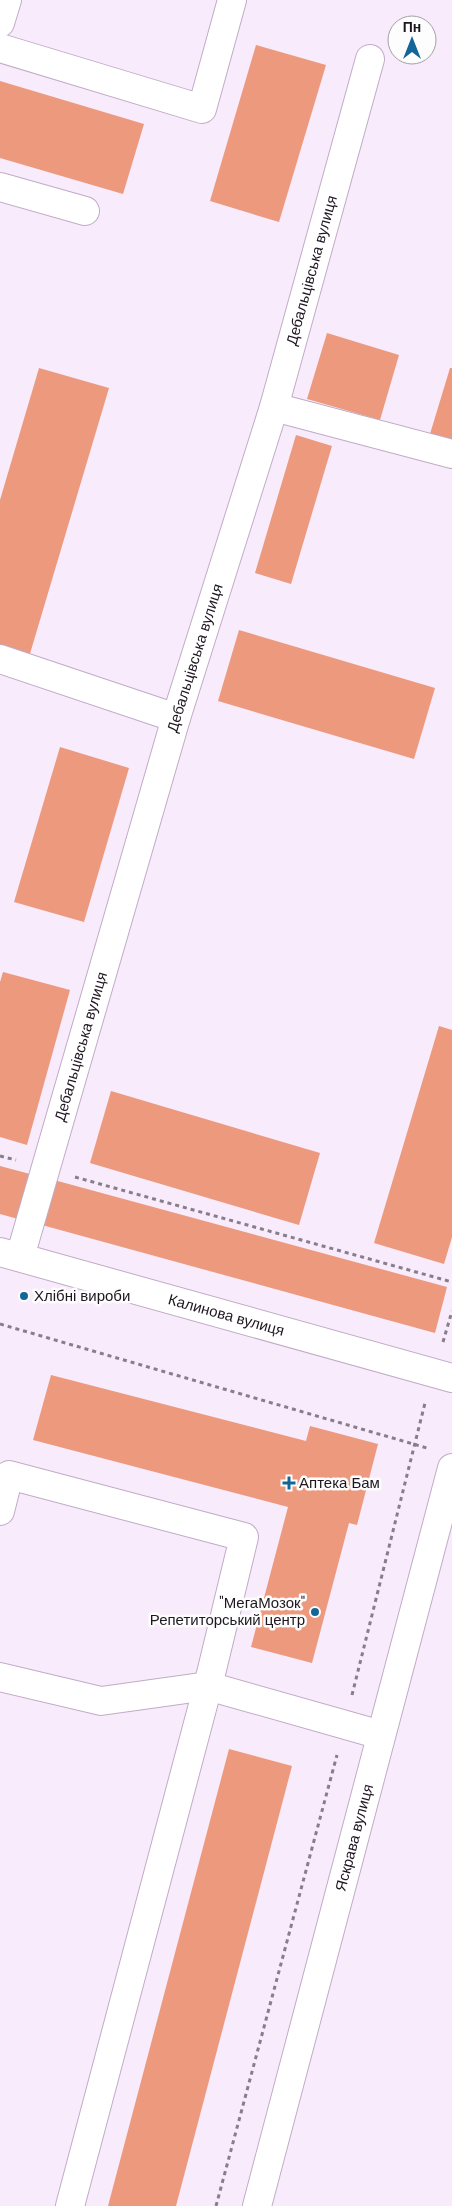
<svg xmlns="http://www.w3.org/2000/svg" width="452" height="2206" font-family="'DM Sans',sans-serif">
	<style>
		.building { fill: #ec997e }
		.lines { fill: none; stroke-linecap: round; stroke-linejoin: round }
		.minor-casing { stroke: #c1acc6; stroke-width: 30 }
		.path { stroke: #887e8b; stroke-width: 3; stroke-dasharray: 4 4; stroke-linecap: butt }
		.minor { stroke: #fff; stroke-width: 28 }
		.poi-dot { fill: #146698; stroke: #fdfdfd; stroke-width: 2 }
		.labels { text-anchor: middle; stroke-width: 5; stroke-linejoin: round; paint-order: stroke }
		.street-label { font-size: 15px; fill: #1e1720; stroke: #fdfdfd }
		.poi-label { font-size: 15px; fill: #1e1720; stroke: #fdfdfd; text-anchor: start }
	</style>
	<rect width="100%" height="100%" fill="#f8ebfc"/>
	<!-- building -->
	<g class="building">
		<path d="M256,45L326,65L279,222L210,201Z"/>
		<path d="M0,81L144,124L123,194L0,158Z"/>
		<path d="M327,333L399,355L380,420L307,399Z"/>
		<path d="M39,368L109,388L29,657L0,648V500Z"/>
		<path d="M450,368H452V440L430,434Z"/>
		<path d="M296,435L332,446L291,584L255,573Z"/>
		<path d="M239,630L435,688L414,759L218,701Z"/>
		<path d="M60,747L129,768L84,922L14,902Z"/>
		<path d="M3,972L70,990L27,1145L0,1137V982Z"/>
		<path d="M439,1026L452,1030V1237L444,1264L374,1243Z"/>
		<path d="M111,1091L320,1153L299,1225L90,1163Z"/>
		<path d="M0,1166L30,1174L18,1219L0,1214Z"/>
		<path d="M54,1180L447,1287L435,1333L42,1225Z"/>
		<path d="M51,1375L306,1441L310,1426L378,1444L357,1525L349,1523L312,1663L251,1647L288,1507L33,1440Z"/>
		<path d="M229,1749L292,1766L176,2206H108Z"/>
	</g>
	<g class="lines">
		<!-- minor casing -->
		<g class="minor-casing">
			<g id="minor">
				<path d="M0,23L7,0"/>
				<path d="M0,48L202,109L232,0"/>
				<path d="M0,187L85,211"/>
				<path d="M274,407L452,454"/>
				<path d="M0,659L176,718"/>
				<path id="s1" d="M0,1252L452,1378"/>
				<path id="s2" d="M20,1257L176,718L274,407L370,59"/>
				<path d="M0,1511L9,1475L244,1537L208,1686L70,2206"/>
				<path d="M0,1677L101,1701L208,1686L381,1735"/>
				<path id="s3" d="M257,2206L452,1468"/>
			</g>
		</g>
		<!-- path -->
		<g class="path">
			<path d="M0,1156L16,1160"/>
			<path d="M75,1177L452,1282"/>
			<path d="M0,1324L427,1448"/>
			<path d="M443,1342L452,1311"/>
			<path d="M352,1695L425,1403"/>
			<path d="M216,2206L337,1755"/>
		</g>
		<!-- minor -->
		<use href="#minor" class="minor"/>
	</g>
	<!-- markers -->
	<g class="poi-dot">
		<circle cx="24" cy="1296" r="5"/>
		<path d="M286.5 1475.5h5v5h5v5h-5v5h-5v-5h-5v-5h5z"/>
		<circle cx="315" cy="1612" r="5"/>
	</g>
	<g class="labels">
		<!-- street labels -->
		<g class="street-label">
			<text dy="5" stroke="none"><textPath href="#s2" startOffset="1029">Дебальцівська вулиця</textPath></text>
			<text dy="5" stroke="none"><textPath href="#s2" startOffset="624">Дебальцівська вулиця</textPath></text>
			<text dy="5" stroke="none"><textPath href="#s2" startOffset="219">Дебальцівська вулиця</textPath></text>
			<text dy="5" stroke="none"><textPath href="#s1" startOffset="235">Калинова вулиця</textPath></text>
			<text dy="5" stroke="none"><textPath href="#s3" startOffset="381">Яскрава вулиця</textPath></text>
		</g>
		<!-- poi labels -->
		<g class="poi-label">
			<text x="34" y="1301">Хлібні вироби</text>
			<text x="299" y="1488">Аптека Бам</text>
			<text x="305" y="1608" text-anchor="end">"МегаМозок"<tspan x="305" dy="17">Репетиторський центр</tspan></text>
		</g>
	</g>
	<!-- north arrow -->
	<g transform="translate(412 40)"><circle r="24" fill="#fdfdfd" stroke="#a4a1a5"/>
	<path d="M0-4L9 19L0 12L-9 19Z" fill="#146698"/>
	<text y="-8" font-size="14" font-weight="bold" text-anchor="middle" fill="#1e1720">Пн</text>
	</g>
</svg>
